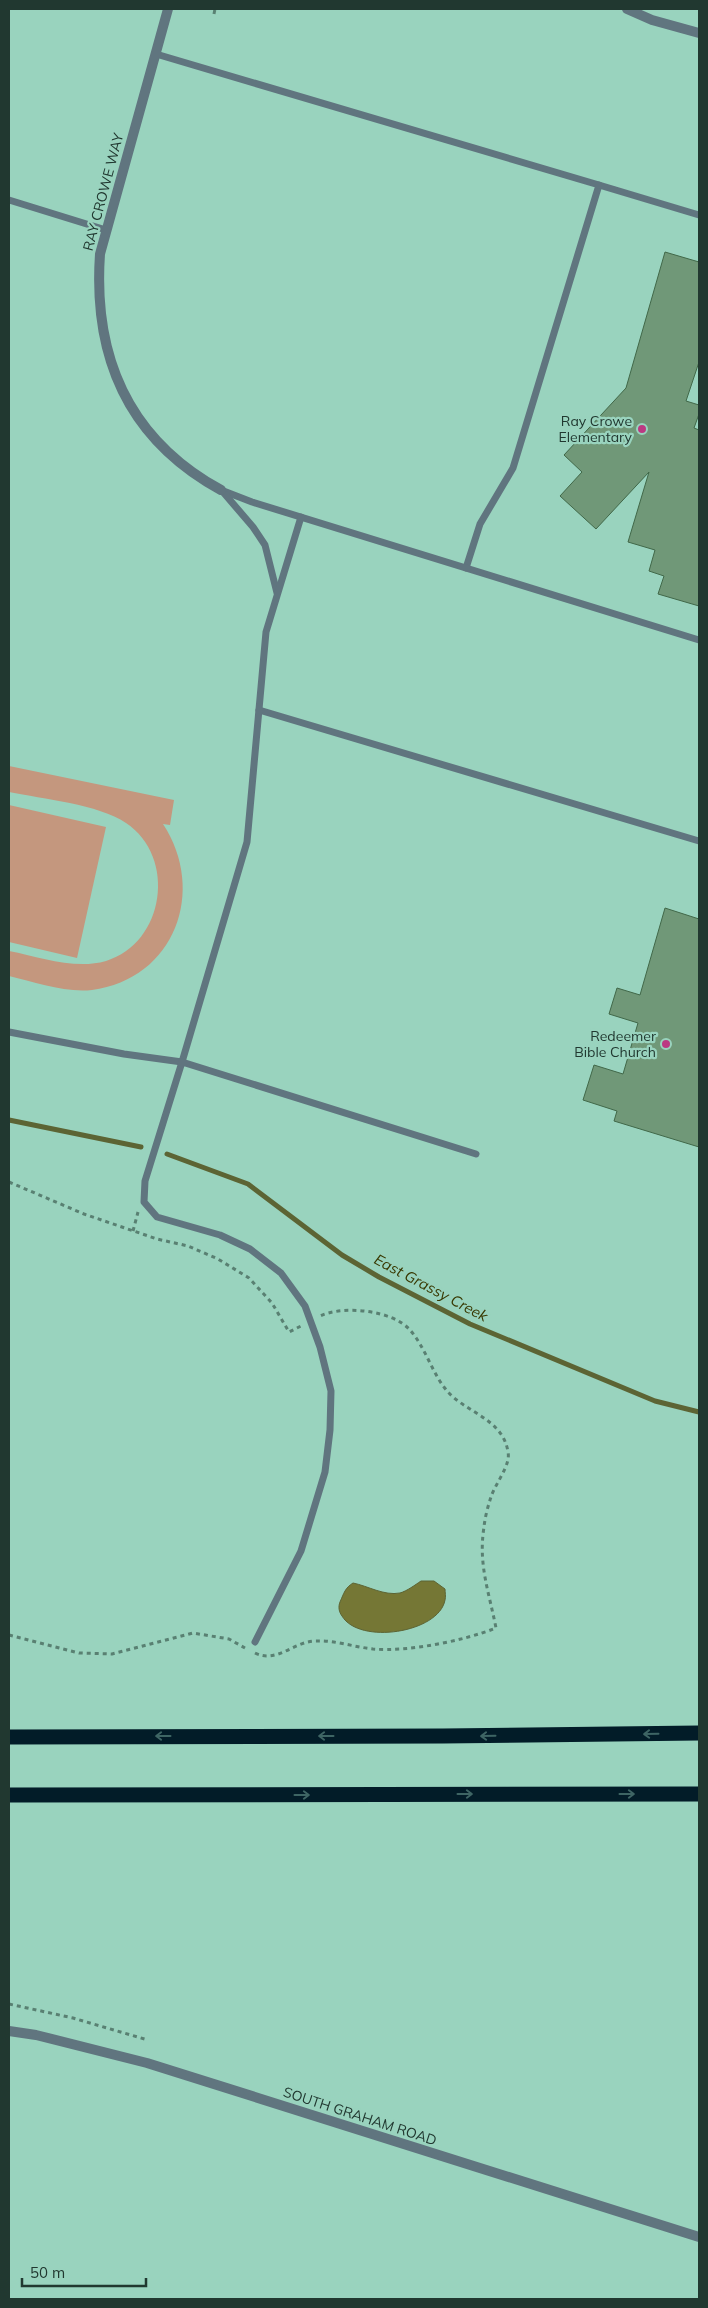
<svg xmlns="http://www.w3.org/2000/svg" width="708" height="2308" font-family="Mulish,sans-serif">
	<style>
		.green { fill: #c4977e }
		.water { fill: #757735; stroke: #5c6434 }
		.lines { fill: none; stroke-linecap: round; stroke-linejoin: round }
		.stream { stroke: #5c6434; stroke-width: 5 }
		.building { fill: #709878; stroke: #416849 }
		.path { stroke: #598072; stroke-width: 3; stroke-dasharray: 4 4; stroke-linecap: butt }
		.service { stroke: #60757f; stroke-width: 7 }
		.minor { stroke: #60757f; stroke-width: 10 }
		.tertiary { stroke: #60757f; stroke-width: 10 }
		.motorway { stroke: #021c28; stroke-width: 15 }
		.oneway { stroke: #3e6564 }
		.poi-dot { fill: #bb3982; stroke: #99d3be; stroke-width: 2 }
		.labels { text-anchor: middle; stroke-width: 4.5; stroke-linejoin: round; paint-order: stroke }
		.street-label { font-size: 14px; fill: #213830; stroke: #99d3be }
		.poi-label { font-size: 14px; fill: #213830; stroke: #99d3be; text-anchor: end }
		.water-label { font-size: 15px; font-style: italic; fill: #383802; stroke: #99d3be }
	</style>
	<rect width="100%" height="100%" fill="#99d3be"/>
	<!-- green -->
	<g class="green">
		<path d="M9,766L174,800L170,825L163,824C207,891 175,979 92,990C65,993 35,982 9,976V951C40,957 75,970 106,961C165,943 177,857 126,823C98,804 43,799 9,792Z"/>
		<path d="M9,805L106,827L77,958L9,942Z"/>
	</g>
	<!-- water -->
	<path class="water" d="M421,1581H434L445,1589C445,1592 446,1597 445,1600C439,1633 359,1645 342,1616C339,1612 338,1607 340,1602C344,1593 345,1588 353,1583C368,1586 384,1596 400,1593C407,1591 415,1585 421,1581Z"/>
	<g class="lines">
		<!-- stream -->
		<g class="stream">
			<path d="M9,1120L141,1147"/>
			<path d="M167,1154L248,1184L342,1255L379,1277L470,1324L655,1401L699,1412"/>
		</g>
	</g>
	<!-- building -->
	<g class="building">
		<path d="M665,252L699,262V362L686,401L699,405V414L694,428L699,430V606L658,594L664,576L649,571L655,550L628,542L649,472L596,529L560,496L582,472L564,455L626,388Z"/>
		<path d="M665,908L699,919V1147L614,1121L617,1111L583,1100L594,1065L623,1074L638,1023L609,1014L617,988L640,995Z"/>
	</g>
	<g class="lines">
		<!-- path -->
		<g class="path">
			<path d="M214,14L215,9"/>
			<path d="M9,1182L84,1214L157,1239L188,1246L218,1259L249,1278L272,1303L289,1332L301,1326"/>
			<path d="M133,1231L138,1212"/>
			<path d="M9,1635L79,1653L112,1654L193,1633L229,1639L245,1648"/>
			<path d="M255,1653C277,1664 294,1641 316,1641C334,1640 354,1647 373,1649C408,1652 463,1641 496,1628C489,1592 478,1564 484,1527C485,1517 488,1506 491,1497C495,1484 511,1465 508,1452C503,1419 467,1413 448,1392C432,1374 426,1348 410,1330C392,1310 344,1305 320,1316"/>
			<path d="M9,2004L73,2018L148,2040"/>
		</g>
		<!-- service -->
		<g class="service">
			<path d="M156,54L599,185L513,468L480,524L466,568"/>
			<path d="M599,185L699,215"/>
			<path d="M9,200L106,230"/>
			<path d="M221,490L252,502L699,640"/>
			<path d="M223,492L253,527L265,545L277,593"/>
			<path d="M259,710L699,841"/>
			<path d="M9,1032L124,1054L182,1062L247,842L266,632L301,517"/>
			<path d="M255,1642L301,1551L325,1472L330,1430L331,1391L320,1347L305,1306L281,1273L250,1249L220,1235L157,1217L144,1202L145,1181L182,1062L476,1154"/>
		</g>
		<!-- minor -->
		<g class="minor">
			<path d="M168,9L100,254C93,356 128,439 221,490"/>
			<path d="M627,9L652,20L699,33"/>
		</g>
		<!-- tertiary -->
		<path class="tertiary" d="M9,2031L36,2035L147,2063L699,2237"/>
		<!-- motorway -->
		<g class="motorway">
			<path d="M9,1737L443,1736L699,1733"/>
			<path d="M9,1795L699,1794"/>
		</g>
	</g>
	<!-- one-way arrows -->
	<defs><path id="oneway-shaft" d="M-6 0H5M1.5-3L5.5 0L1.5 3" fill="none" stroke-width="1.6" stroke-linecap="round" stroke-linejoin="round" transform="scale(1.25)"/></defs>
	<g class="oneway">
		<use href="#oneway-shaft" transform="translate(651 1734) rotate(179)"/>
		<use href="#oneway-shaft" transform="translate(163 1736) rotate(180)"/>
		<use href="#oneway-shaft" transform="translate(326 1736) rotate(180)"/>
		<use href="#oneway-shaft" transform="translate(488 1736) rotate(179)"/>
		<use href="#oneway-shaft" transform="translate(465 1794)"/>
		<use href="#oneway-shaft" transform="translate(627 1794)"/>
		<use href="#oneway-shaft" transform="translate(302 1795)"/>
	</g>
	<!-- markers -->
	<g class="poi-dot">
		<circle cx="642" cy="429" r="5"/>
		<circle cx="666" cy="1044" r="5"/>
	</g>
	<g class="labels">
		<!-- street labels -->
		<g class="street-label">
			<text transform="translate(103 192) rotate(-75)" y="5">RAY CROWE WAY</text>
			<text transform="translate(360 2116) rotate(18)" y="5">SOUTH GRAHAM ROAD</text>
		</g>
		<!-- poi labels -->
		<g class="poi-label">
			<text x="632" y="426">Ray Crowe<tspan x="632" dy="16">Elementary</tspan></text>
			<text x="656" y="1041">Redeemer<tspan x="656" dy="16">Bible Church</tspan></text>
		</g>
		<!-- water labels -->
		<g class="water-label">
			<text transform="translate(431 1288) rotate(28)" y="5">East Grassy Creek</text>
		</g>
	</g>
	<!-- border -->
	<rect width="708" height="2308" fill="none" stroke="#213830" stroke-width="20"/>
	<!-- scale -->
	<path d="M22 2278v8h124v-8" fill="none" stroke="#213830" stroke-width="2.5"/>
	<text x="30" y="2278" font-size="15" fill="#213830" stroke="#99d3be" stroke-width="4" paint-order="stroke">50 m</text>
</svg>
